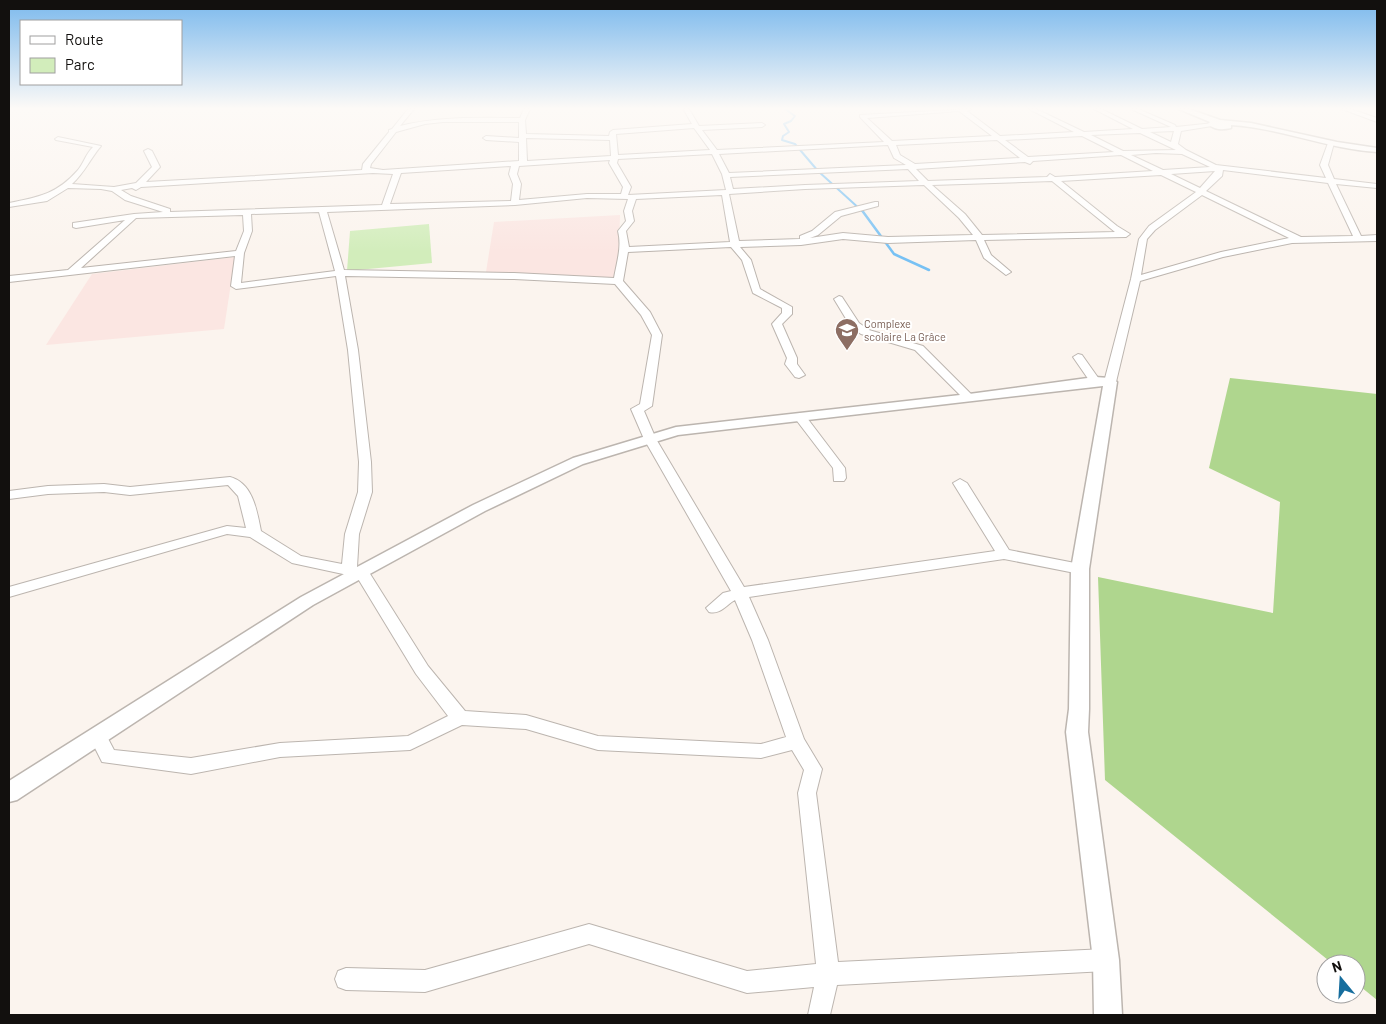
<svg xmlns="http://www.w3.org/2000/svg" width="1386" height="1024" font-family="Barlow,sans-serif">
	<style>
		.education { fill: #fbe6e2 }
		.green { fill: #d2edbb }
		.forest { fill: #afd68e }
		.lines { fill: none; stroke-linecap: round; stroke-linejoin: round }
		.stream-far1 { stroke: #77c1f4; stroke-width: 2 }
		.stream { stroke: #77c1f4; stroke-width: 2.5 }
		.minor-casing { stroke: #bcb5af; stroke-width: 2 }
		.major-casing { stroke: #bcb5af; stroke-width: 3 }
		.minor { fill: #fff; fill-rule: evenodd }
		.major { fill: #fff; fill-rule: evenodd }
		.labels { text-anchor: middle; stroke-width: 4; stroke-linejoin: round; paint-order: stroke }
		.far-education-label { font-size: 11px; fill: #785e54; stroke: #fff; text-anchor: start }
	</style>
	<rect width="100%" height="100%" fill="#fbf4ee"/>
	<!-- education -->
	<g class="education">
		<path d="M620,215L618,281L486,272L494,222Z"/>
		<path d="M235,257L224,329L46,345L92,274Z"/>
	</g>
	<!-- green -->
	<path class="green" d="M429,224L432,263L347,271L350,231Z"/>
	<!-- forest -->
	<path class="forest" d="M1230,378L1377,394V1000L1356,983V964H1333L1105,780L1098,577L1273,613L1280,502L1209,468Z"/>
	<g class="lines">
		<!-- stream-far1 -->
		<path class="stream-far1" d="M785,109L795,116L791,121L784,124L789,132L783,136L782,140L795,144L818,171L862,211"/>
		<!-- stream -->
		<path class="stream" d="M861,209L894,254L929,270"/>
		<!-- minor casing -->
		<g class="minor-casing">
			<g id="minor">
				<path d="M408,109H414L400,126C440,116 479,118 520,118L524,109H530L525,120L526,134L609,136L610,132L613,130L692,124L684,110L685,109H689L699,126L762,123L765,125L762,127L702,130L717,150L884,142L860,117V115L971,109L967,111L1000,136L1074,132L1029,109H1036L1084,132L1133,129L1094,109H1101L1142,129L1171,127L1131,109H1138L1175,125L1176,127L1214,123L1215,124L1212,126L1181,131L1178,144L1186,150L1216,165L1326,178L1320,165L1328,143L1331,141L1334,143L1328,165L1334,179L1377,184V188L1336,184L1361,236L1377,235V241L1292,243L1223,257L1140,281L1116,382L1110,385L1104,382L1131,279L1139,239L1149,226L1196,192L1161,175L1061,181L1117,226L1130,234L1126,237L984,240L991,255L1011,272L1006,275L984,258L976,240L888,243L843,239L801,245L740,247L751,260L760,289L792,307V314L782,324L797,358V364L805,375L799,378L795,377L785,364L787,358L772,324L782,313V308L753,293L742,260L731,247L628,252L623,281L650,312L662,335L652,406L644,411L656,439L744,587L995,551L953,483L960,479L967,483L1009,550L1080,564L1085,566L1087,569L1085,572L1080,574L1004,559L749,597L768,640L804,739L822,769L816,793L838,962L1106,949L1114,952L1117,960L1114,968L1106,971L837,985L830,1015H808L814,987L747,993L589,944L425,992L346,990L338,987L335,979L338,971L346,968L425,970L589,924L747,971L816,964L798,793L804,770L792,750L761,758L598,750L526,729L462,725L410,750L280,757L191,774L102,762L89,736L92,731L98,729L104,731L114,750L191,758L280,743L408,736L448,716L416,674L357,577L292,563L250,537L227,534L9,597V587L227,526L246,528L238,496L228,485L130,495L104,492L48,494L9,499V491L48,486L104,484L130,487L230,477C253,483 257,511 261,531L301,556L342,564L345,534L358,492L359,462L348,350L336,276L236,289L231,286L235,256L9,282V276L68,270L125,220L76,228L73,227V223L134,214L163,212L125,200L112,191L101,189L68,188L47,201L9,207V203C39,197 57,194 78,170C84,163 85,155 93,147L56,140L55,139L58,137L101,146C90,159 85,172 72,184L114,187L136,183L152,167L144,151L148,149L152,151L160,167L146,182L362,170L363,164L389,132V130L392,129ZM959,111L992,136L892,141L867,118ZM443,122H519V138L486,136L483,138L486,140L519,142V161L383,170L370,168L371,164L396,132L425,124ZM694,128L710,150L618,155L616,134ZM1174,131L1171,142L1150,132ZM1140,133L1176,150L1123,151L1091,135ZM1082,136L1114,152L1028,157L1005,140ZM526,138L610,140L611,156L527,161ZM997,140L1020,158L915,164L900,155L896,145ZM888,145L894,158L906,165L729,173L719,154ZM1156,153L1182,154L1210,167L1163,170L1131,155ZM712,154L722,174L726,190L628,195L631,187L617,163L618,159ZM1121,155L1153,171L1055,177L1050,174L1047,177L928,181L916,169L1025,162L1030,164L1033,161ZM610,160L609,163L623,187L621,194H587L519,200L521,184L517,174L519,166ZM511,166L509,174L513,184L511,201L390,204L401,173ZM908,169L919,181L805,185L733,189L730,177ZM1223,170L1328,183L1353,236L1301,237L1206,191L1222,176ZM1215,171L1200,188L1171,174ZM373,173L393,174L382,205L170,212V209L131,196L121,190L132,188L136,190L141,187ZM1052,181L1115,232L982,235L965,214L932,185ZM924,185L959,218L973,235L888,237L843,233L810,238L818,235L841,216L878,206V202H875L835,212L812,231L800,236V239L739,241L729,194L805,189ZM722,195L730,242L629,247L626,231L634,221L632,211L636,199ZM1202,195L1289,238L1221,252L1141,275L1147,239L1155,230ZM587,198L628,199L624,211L626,221L618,231C622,247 617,261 614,278L514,273L344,270L327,212L515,205ZM319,212L335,271L241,283L244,253L252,231L251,214ZM243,215L244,231L236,251L81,268L136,218ZM345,276L514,279L615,284L641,315L652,335L640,404L631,409L644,439L731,591L723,593L706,608L709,612C720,615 726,605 735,600L752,640L786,737L761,744L598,736L526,715L465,711L428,666L367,569L357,567L359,534L372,492L371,462L358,350Z"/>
				<path d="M1342,109H1350L1377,118V122Z"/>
				<path d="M839,296L842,297L859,323L869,330L923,346L975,398L973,400H965L915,350L861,334L851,327L834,299Z"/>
				<path d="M1078,354L1082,355L1099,379L1101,381L1099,383H1091L1073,357Z"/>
				<path d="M800,413L804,414L845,468L846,478L844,481H834L833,468L794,417Z"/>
			</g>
		</g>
		<!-- major casing -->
		<g class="major-casing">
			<g id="major">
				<path d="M1179,109H1189L1220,120L1251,123L1337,142L1377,148V152C1328,149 1281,128 1231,125V128C1222,130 1215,130 1208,124L1210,122Z"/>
				<path d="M1095,377L1110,378L1117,382L1089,569V709L1088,732L1119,960L1122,1015H1094L1093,960L1066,732L1069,709L1071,569L1103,386L678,435L583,464L485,511L313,605L17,800L9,802V781L301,597L473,505L573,458L676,427L969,394Z"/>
			</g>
		</g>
		<!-- minor -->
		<use href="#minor" class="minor"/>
		<!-- major -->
		<use href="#major" class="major"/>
	</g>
	<!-- sky -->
	<linearGradient id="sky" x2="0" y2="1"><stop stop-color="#7bb9ed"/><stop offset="0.43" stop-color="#fdfaf7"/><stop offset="1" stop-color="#fdfaf7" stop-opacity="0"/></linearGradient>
	<rect width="1386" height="252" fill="url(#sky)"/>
	<!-- icons -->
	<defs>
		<g id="school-pin" transform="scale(1.25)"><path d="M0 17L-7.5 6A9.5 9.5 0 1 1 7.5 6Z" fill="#8d6e63" stroke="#fff"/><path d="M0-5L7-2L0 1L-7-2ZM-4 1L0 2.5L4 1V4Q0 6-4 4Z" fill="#fff"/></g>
	</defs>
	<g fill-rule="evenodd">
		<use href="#school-pin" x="847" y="330"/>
	</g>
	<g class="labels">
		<!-- far-education labels -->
		<g class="far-education-label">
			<text x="864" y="328">Complexe<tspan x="864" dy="13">scolaire La Grâce</tspan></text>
		</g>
	</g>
	<!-- border -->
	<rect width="1386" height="1024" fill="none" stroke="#12100e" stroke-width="20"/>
	<!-- legend -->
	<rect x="20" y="20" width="162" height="65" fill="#ffffff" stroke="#a09f9f"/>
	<rect x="30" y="36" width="25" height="8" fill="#ffffff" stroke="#a09f9f"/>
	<text x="65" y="45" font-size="15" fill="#12100e">Route</text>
	<rect x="30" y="58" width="25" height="15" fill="#d2edbb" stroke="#a09f9f"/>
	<text x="65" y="70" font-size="15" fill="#12100e">Parc</text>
	<!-- north arrow -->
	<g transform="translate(1341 979) rotate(342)"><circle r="24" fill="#ffffff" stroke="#a09f9f"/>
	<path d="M0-4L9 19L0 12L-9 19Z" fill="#166d9d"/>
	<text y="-8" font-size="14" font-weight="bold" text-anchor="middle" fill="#12100e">N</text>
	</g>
</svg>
